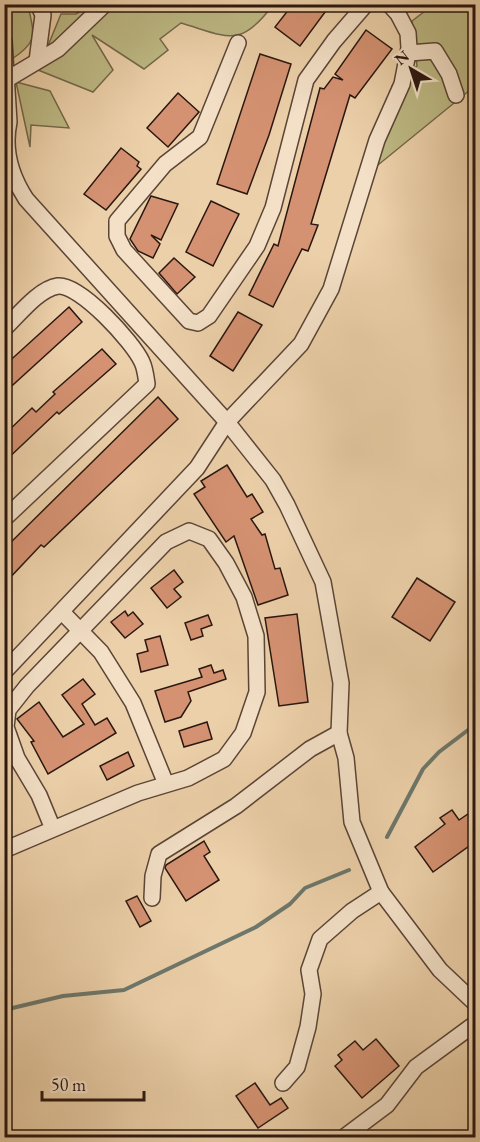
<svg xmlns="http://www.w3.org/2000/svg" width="480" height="1142" font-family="'EB Garamond',serif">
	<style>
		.green { fill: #bdb984; stroke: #74684a; stroke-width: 1.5 }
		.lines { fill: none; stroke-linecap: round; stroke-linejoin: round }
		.stream { stroke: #6d776b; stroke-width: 4 }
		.building { fill: #d59272; stroke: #2a1710; stroke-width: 1.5 }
		.minor-casing { stroke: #5a4536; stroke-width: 18 }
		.minor { stroke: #f3e0c7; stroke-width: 15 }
	</style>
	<rect width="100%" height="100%" fill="#ecd0a9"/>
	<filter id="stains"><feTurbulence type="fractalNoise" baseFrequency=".00333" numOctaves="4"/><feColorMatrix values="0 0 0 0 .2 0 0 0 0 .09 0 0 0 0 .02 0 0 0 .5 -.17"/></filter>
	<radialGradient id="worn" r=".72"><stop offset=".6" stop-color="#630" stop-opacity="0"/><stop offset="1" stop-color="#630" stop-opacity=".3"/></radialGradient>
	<!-- green -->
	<g class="green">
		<path d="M4,5H28C34,35 39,41 12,59L5,22Z"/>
		<path d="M91,5H273C240,49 228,37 181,23L160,39L168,50L144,69L92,35L113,70L93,92L38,70L61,14H76Z"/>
		<path d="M433,5H475V86L378,165L392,86L417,66L412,21Z"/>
		<path d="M16,82L50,91L69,128L31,125L30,147Z"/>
	</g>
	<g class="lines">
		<!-- stream -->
		<g class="stream">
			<path d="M387,837L423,769L439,752L476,724"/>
			<path d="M4,1010L63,996L124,990L256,927L290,904L305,888L349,870"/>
		</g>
	</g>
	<!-- building -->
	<g class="building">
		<path d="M293,4H331L300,46L275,27Z"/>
		<path d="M366,30L392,49L355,98L350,95L311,224L318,225L308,251L302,249L273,307L249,295L274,244L278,246L320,88L324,89L333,77L343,80L335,74Z"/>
		<path d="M260,54L291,64L269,135L247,194L217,184Z"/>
		<path d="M178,93L199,112L168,147L147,128Z"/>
		<path d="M121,148L139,162L137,166L141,169L106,210L84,194Z"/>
		<path d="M151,196L178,204L161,240L151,235L160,244L153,258L138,251L130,239Z"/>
		<path d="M211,201L239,214L213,266L186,252Z"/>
		<path d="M174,258L195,277L177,294L159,273Z"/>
		<path d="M69,307L82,322L4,393V366Z"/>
		<path d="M238,312L262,325L233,371L210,356Z"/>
		<path d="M102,349L116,364L59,414L57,412L4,462V435L32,408L36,412L55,394L53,392Z"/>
		<path d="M158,397L178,419L44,547L41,545L4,584V549Z"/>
		<path d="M227,465L247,497L252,494L263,512L251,519L262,535L265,534L275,569L280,568L288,595L258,605L234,536L226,542L194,494L205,487L201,481Z"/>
		<path d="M174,570L183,582L174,589L181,597L167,608L151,588Z"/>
		<path d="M417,578L455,602L430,641L392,617Z"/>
		<path d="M125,611L128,616L133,612L143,624L125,638L111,622Z"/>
		<path d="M297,614L308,702L279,706L265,618Z"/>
		<path d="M208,615L212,625L201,629L203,636L191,640L185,623Z"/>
		<path d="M160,636L168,665L141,672L137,654L148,651L145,640Z"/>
		<path d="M211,665L214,673L223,670L226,679L188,692L191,701L181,717L165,722L155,691L202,677L199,669Z"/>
		<path d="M83,679L95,694L82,704L95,725L107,718L116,733L48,774L31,742L34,741L17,719L39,702L63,737L84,724L62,695Z"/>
		<path d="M207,722L212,739L184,747L179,731Z"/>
		<path d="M128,752L134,766L107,780L100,766Z"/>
		<path d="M452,810L459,820L468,814L476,824V841L433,872L415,847L445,824L440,818Z"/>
		<path d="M204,841L210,852L204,856L219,880L186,901L165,868L166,865Z"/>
		<path d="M137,896L151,921L140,927L126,901Z"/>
		<path d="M376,1039L399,1066L362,1098L335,1066L342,1060L338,1055L355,1041L363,1050Z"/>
		<path d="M255,1083L270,1105L281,1098L288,1108L258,1128L236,1096Z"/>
	</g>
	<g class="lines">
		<!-- minor casing -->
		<g class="minor-casing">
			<g id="minor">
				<path d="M4,41L9,122C3,150 11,176 26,199L227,422L273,480L287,505L323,582L341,683L339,733L346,758L352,822L381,892L440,970L476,1004"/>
				<path d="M238,43L200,137L165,164L117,221V236L124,250L189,321L198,323L209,316L257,246L273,208L306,80L334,41L366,4"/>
				<path d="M409,53L435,51L449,74L456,95"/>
				<path d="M37,61L43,15L38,4"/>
				<path d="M6,80L58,49L105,4"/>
				<path d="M4,329C18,316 38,289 58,286C80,284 133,342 142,362C145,368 146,377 147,384L4,519"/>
				<path d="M62,612L101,652L133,703L166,784"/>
				<path d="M4,672L197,468L227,422L301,344L331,289L377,140L402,84L409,48L408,33L398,14L389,4"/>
				<path d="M4,850L138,793L188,778L224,759L243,733L257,692L256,636L244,597L226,563L209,539L189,531L166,542L27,686L8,710L6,727L17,758L39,795L53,829"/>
				<path d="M152,898L153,876L159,854L236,806L310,749L339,733"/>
				<path d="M283,1083L297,1067L308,1027L313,994L309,970L320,939L352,911L381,892"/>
				<path d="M343,1138L387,1105L416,1067L476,1023"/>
			</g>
		</g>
		<!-- minor -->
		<use href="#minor" class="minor"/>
	</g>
	<!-- margin -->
	<rect width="480" height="1142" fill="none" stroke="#ecd0a9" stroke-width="24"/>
	<rect x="6" y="6" width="468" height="1130" fill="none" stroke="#2a1710" stroke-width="3"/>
	<rect x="12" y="12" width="456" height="1118" fill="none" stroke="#2a1710" stroke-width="1.5"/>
	<!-- north arrow -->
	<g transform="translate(411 69) rotate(321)" stroke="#f3e0c7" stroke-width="4.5" paint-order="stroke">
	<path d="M0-4.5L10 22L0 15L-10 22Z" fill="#2a1710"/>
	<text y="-9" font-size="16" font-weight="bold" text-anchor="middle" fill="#2a1710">N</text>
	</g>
	<!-- scale -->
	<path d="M42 1091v9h102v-9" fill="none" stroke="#2a1710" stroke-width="3"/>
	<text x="51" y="1091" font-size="18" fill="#2a1710" stroke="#f3e0c7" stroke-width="4.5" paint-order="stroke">50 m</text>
	<rect width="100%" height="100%" filter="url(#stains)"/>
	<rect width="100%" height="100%" fill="url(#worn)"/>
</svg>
